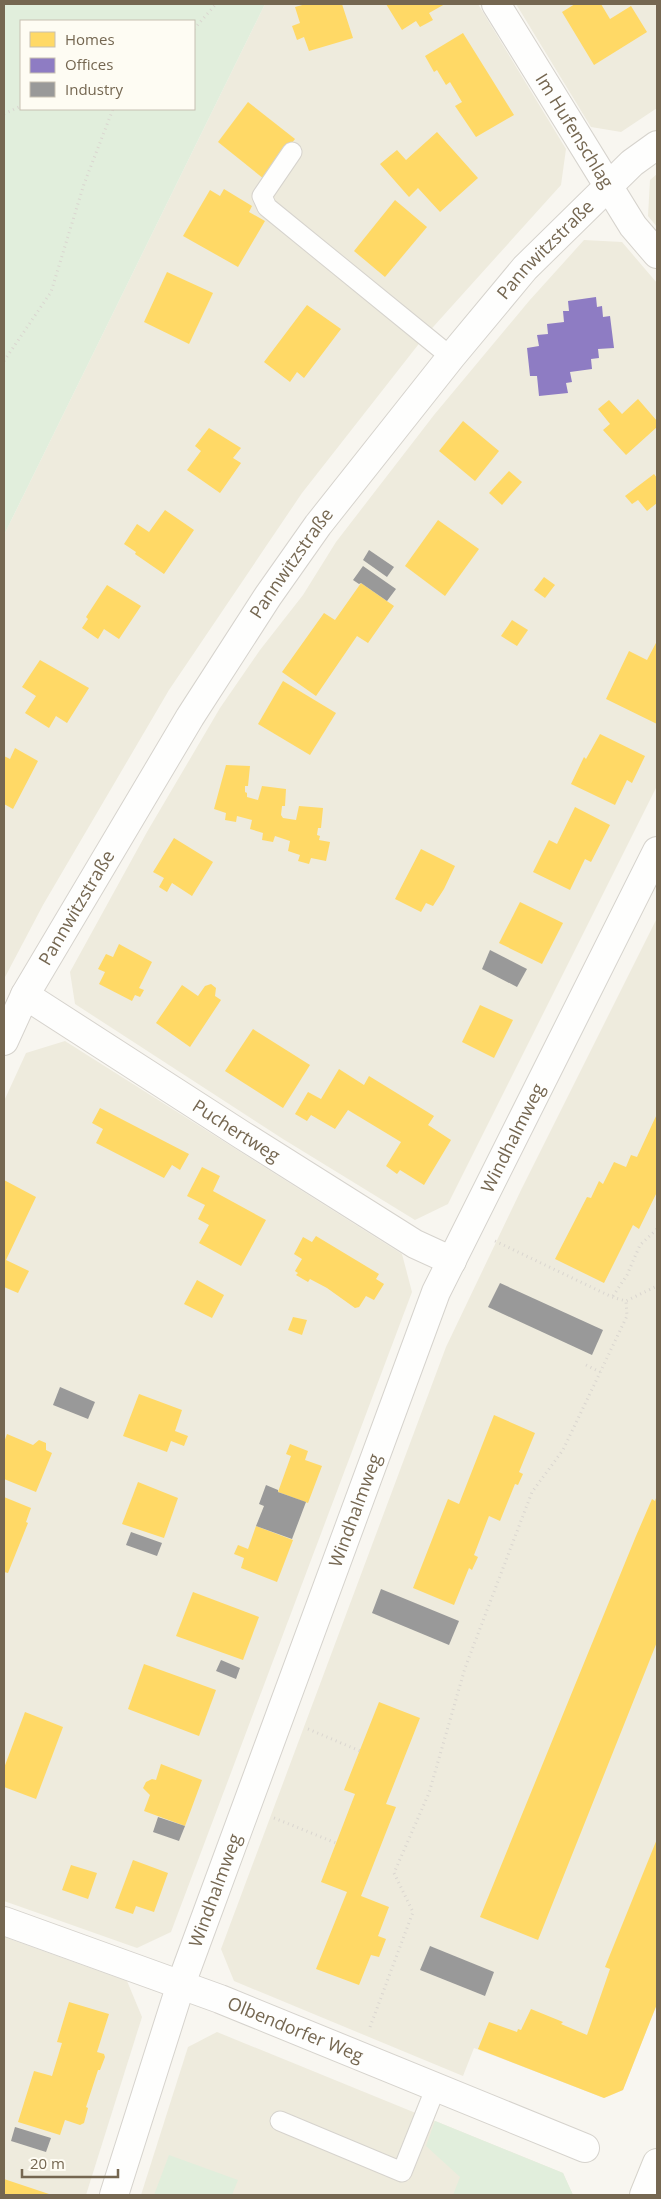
<svg xmlns="http://www.w3.org/2000/svg" width="661" height="2199" font-family="'Open Sans',sans-serif">
	<style>
		.residential { fill: #eeebdd }
		.green { fill: #e1eedc; fill-rule: evenodd }
		.homes { fill: #ffd966 }
		.offices { fill: #8e7cc3 }
		.industry { fill: #999 }
		.lines { fill: none; stroke-linecap: round; stroke-linejoin: round }
		.service-casing { stroke: #d6d3cd; stroke-width: 21 }
		.minor-casing { stroke: #d6d3cd; stroke-width: 30 }
		.secondary-casing { stroke: #d6d3cb; stroke-width: 30 }
		.path { stroke: #dad6d0; stroke-width: 3; stroke-dasharray: 1 4; stroke-linecap: butt }
		.service { stroke: #fefefd; stroke-width: 19 }
		.minor { stroke: #fefefd; stroke-width: 28 }
		.secondary { stroke: #fefefd; stroke-width: 28 }
		.labels { text-anchor: middle; stroke-width: 5; stroke-linejoin: round; paint-order: stroke }
		.street-label { font-size: 18px; fill: #756751; stroke: #fefcf3 }
	</style>
	<rect width="100%" height="100%" fill="#f8f6f0"/>
	<!-- residential -->
	<g class="residential">
		<path d="M265,4H478L566,149L561,185L425,336L302,493L169,690L43,905L4,979V535Z"/>
		<path d="M516,4H657V108L621,132L591,127Z"/>
		<path d="M657,174V227L648,216L650,180Z"/>
		<path d="M584,240L622,242L657,283V786L448,1204L415,1220L283,1139L75,1004L70,972L147,832L220,708L260,650L303,595L336,542L434,415L529,301Z"/>
		<path d="M657,918V2004L623,2090L604,2098L474,2048L463,2076L234,1981L221,1949L446,1347L522,1188Z"/>
		<path d="M65,1041L402,1254L412,1292L171,1932L137,1948L4,1901V1101L26,1053Z"/>
		<path d="M4,1937L127,1981L142,2017L86,2195H4Z"/>
		<path d="M217,2032L563,2173L573,2195H141L188,2047Z"/>
	</g>
	<!-- green -->
	<g class="green">
		<path d="M4,4H265L4,535ZM21,21H194V109H21Z"/>
		<path d="M435,2121L563,2173L573,2195H453L460,2177L426,2146Z"/>
		<path d="M169,2155L238,2180L232,2195H154Z"/>
	</g>
	<!-- homes -->
	<g class="homes">
		<path d="M306,4H342L353,38L309,51L304,37L297,40L292,26L300,23L295,7Z"/>
		<path d="M386,4H445L429,13L433,20L420,27L416,21L402,30Z"/>
		<path d="M575,4H601L610,19L631,6L647,32L594,65L562,12Z"/>
		<path d="M463,33L514,115L476,137L455,106L462,102L450,82L446,85L437,70L434,72L425,56Z"/>
		<path d="M248,102L295,139L264,179L218,142Z"/>
		<path d="M437,132L478,178L440,212L418,188L409,197L380,164L397,150L406,160Z"/>
		<path d="M224,189L252,206L249,212L265,221L238,267L183,236L210,190L220,196Z"/>
		<path d="M395,200L427,227L385,277L354,251Z"/>
		<path d="M167,272L213,293L189,344L144,322Z"/>
		<path d="M307,305L341,329L304,378L297,372L290,382L264,362Z"/>
		<path d="M638,399L657,421V427L626,455L603,430L610,424L598,409L609,400L622,414Z"/>
		<path d="M463,421L499,451L475,481L439,451Z"/>
		<path d="M209,428L241,448L233,458L241,463L220,493L187,470L201,451L195,446Z"/>
		<path d="M509,471L522,482L502,505L489,493Z"/>
		<path d="M654,474L657,478V503L647,511L638,500L632,504L625,496Z"/>
		<path d="M165,510L194,530L164,574L135,554L136,552L124,544L137,524L149,532Z"/>
		<path d="M438,520L479,549L445,596L405,566Z"/>
		<path d="M544,577L555,585L545,598L534,590Z"/>
		<path d="M361,583L394,606L368,643L357,636L316,696L282,672L324,613L335,620Z"/>
		<path d="M107,585L141,606L119,639L104,629L98,639L82,628L88,619L86,617Z"/>
		<path d="M512,620L528,630L517,646L501,636Z"/>
		<path d="M657,641V724L606,699L629,651L647,660Z"/>
		<path d="M40,660L89,688L67,723L56,716L49,728L25,713L36,696L22,687Z"/>
		<path d="M283,681L336,713L310,755L258,724Z"/>
		<path d="M600,734L645,756L632,783L627,780L615,805L571,784L584,757L586,759Z"/>
		<path d="M15,748L38,761L13,809L4,804V756L10,759Z"/>
		<path d="M226,765L250,766L248,786H245V792L247,793V797L258,800L262,786L286,789L285,806H282L281,815L283,818L296,820L299,806L323,808L321,828H318L317,835L320,836L319,840L330,842L326,861L311,858L309,864L298,861L300,855L288,851L290,841L275,836L273,842L262,840L263,833L250,829L252,820L237,816L236,822L225,820L226,813L214,809Z"/>
		<path d="M575,807L610,825L591,862L585,859L570,890L533,872L549,840L557,844Z"/>
		<path d="M174,838L213,862L192,896L172,883L167,892L159,887L164,878L153,872Z"/>
		<path d="M421,849L455,866L444,889L433,906L426,903L421,912L395,899Z"/>
		<path d="M520,902L563,923L542,964L499,943Z"/>
		<path d="M119,944L152,962L139,988L144,990L140,997L135,995L132,1001L99,984L105,972L98,969L106,954L113,957Z"/>
		<path d="M211,984L216,988L215,996L221,1000L190,1047L156,1023L182,985L198,996L205,986Z"/>
		<path d="M480,1005L513,1020L494,1058L462,1042Z"/>
		<path d="M253,1029L310,1065L283,1108L225,1071Z"/>
		<path d="M339,1069L364,1085L369,1076L434,1116L428,1125L451,1140L424,1185L400,1170L397,1174L386,1166L401,1142L348,1110L335,1129L311,1115L307,1121L295,1114L308,1092L321,1099Z"/>
		<path d="M100,1108L189,1154L180,1170L172,1165L164,1178L96,1143L103,1129L92,1123Z"/>
		<path d="M657,1114V1192L639,1229L633,1225L604,1283L555,1259L587,1197L591,1198L599,1181L603,1184L614,1162L626,1167L631,1155L637,1157Z"/>
		<path d="M202,1167L220,1176L213,1191L266,1220L241,1266L199,1243L209,1225L198,1219L205,1205L187,1196Z"/>
		<path d="M4,1180L36,1197L6,1260L29,1271L18,1293L4,1287Z"/>
		<path d="M316,1236L379,1274L376,1279L384,1284L374,1300L366,1296L359,1307L355,1308L327,1288L310,1279L308,1282L296,1275L298,1273L295,1271L302,1259L294,1254L303,1237L312,1242Z"/>
		<path d="M197,1280L224,1295L212,1318L184,1304Z"/>
		<path d="M293,1317L307,1320L302,1335L288,1330Z"/>
		<path d="M139,1394L182,1410L175,1431L188,1436L184,1446L171,1441L167,1452L123,1436Z"/>
		<path d="M494,1415L535,1433L519,1472L523,1474L518,1485L515,1484L500,1521L489,1516L474,1555L478,1557L472,1570L469,1568L454,1605L413,1588L448,1499L459,1504Z"/>
		<path d="M7,1434L33,1445L39,1440L46,1443V1450L52,1453L36,1492L4,1479V1442Z"/>
		<path d="M290,1444L308,1451L305,1460L322,1466L308,1503L278,1492L291,1456L286,1454Z"/>
		<path d="M138,1482L178,1498L164,1538L122,1524Z"/>
		<path d="M657,1495V1642L538,1940L480,1917L636,1536L652,1499L655,1501Z"/>
		<path d="M4,1497L31,1508L26,1522L28,1523L8,1573L4,1572Z"/>
		<path d="M256,1526L293,1540L277,1582L241,1568L244,1558L234,1554L238,1545L248,1549Z"/>
		<path d="M193,1592L259,1617L243,1660L176,1636Z"/>
		<path d="M144,1664L216,1690L199,1736L128,1709Z"/>
		<path d="M379,1702L420,1718L386,1804L396,1807L361,1896L389,1907L378,1936L386,1939L379,1957L371,1955L359,1985L316,1969L347,1892L321,1882L355,1794L344,1790Z"/>
		<path d="M25,1712L63,1727L36,1799L4,1787V1768Z"/>
		<path d="M161,1764L202,1780L185,1826L144,1811L150,1795L143,1788L146,1782L152,1779L156,1780Z"/>
		<path d="M657,1839V2004L623,2090L604,2098L478,2049L489,2022L517,2032L518,2029L521,2030L531,2009L563,2022L561,2024L587,2035L610,1969L605,1967Z"/>
		<path d="M133,1860L168,1873L154,1912L136,1906L133,1914L115,1908Z"/>
		<path d="M71,1865L97,1873L88,1899L62,1890Z"/>
		<path d="M69,2002L109,2014L97,2052L104,2054L105,2057L100,2070H98L86,2107L88,2108L84,2123L80,2125L65,2120L60,2135L18,2122L34,2071L52,2076L62,2043L57,2042Z"/>
		<path d="M4,2179L52,2195H4Z"/>
	</g>
	<!-- offices -->
	<path class="offices" d="M596,297L597,307L602,306L603,317L610,316L614,348L598,349L599,358L591,359L592,369L570,372L572,382L566,383L568,393L539,396L537,376H530L527,348L539,346L537,335L548,334L547,324L564,322L563,311H569L568,301Z"/>
	<!-- industry -->
	<g class="industry">
		<path d="M369,550L394,567L387,577L363,560Z"/>
		<path d="M363,566L396,589L387,601L361,583L359,584L353,580Z"/>
		<path d="M490,950L527,969L517,987L482,969Z"/>
		<path d="M500,1283L603,1330L592,1355L488,1307Z"/>
		<path d="M60,1387L95,1402L88,1419L53,1405Z"/>
		<path d="M266,1485L278,1490V1492L306,1502L292,1539L256,1526L264,1506L259,1504Z"/>
		<path d="M131,1532L162,1543L157,1556L126,1545Z"/>
		<path d="M381,1589L459,1621L449,1645L372,1613Z"/>
		<path d="M221,1660L240,1668L236,1679L216,1671Z"/>
		<path d="M158,1817L185,1826L179,1841L153,1832Z"/>
		<path d="M430,1946L494,1972L485,1996L420,1970Z"/>
		<path d="M15,2127L51,2138L46,2152L11,2141Z"/>
	</g>
	<g class="lines">
		<!-- service casing -->
		<g class="service-casing">
			<g id="service">
				<path d="M292,152L262,196L267,207L451,357"/>
				<path d="M280,2121L402,2172L436,2087"/>
			</g>
		</g>
		<!-- minor casing -->
		<g class="minor-casing">
			<g id="minor">
				<path id="s1" d="M496,4L633,226L657,254"/>
				<path id="s2" d="M25,995L242,1135L415,1244L452,1261"/>
				<path id="s3" d="M4,1041L25,995L190,717L268,596L318,525L451,357L525,268L632,163L657,145"/>
				<path id="s4" d="M4,1921L220,1999L585,2148"/>
				<path id="s5" d="M114,2195L181,1984L436,1292L657,851"/>
			</g>
		</g>
		<!-- secondary casing -->
		<g class="secondary-casing">
			<path id="secondary" d="M644,2195L657,2163"/>
		</g>
		<!-- path -->
		<g class="path">
			<path d="M194,29L216,4"/>
			<path d="M4,114L21,106"/>
			<path d="M4,361L51,292L84,184L113,109"/>
			<path d="M495,1241L612,1297L626,1301L657,1286"/>
			<path d="M613,1296L627,1275L640,1245L657,1229"/>
			<path d="M586,1365L600,1372"/>
			<path d="M308,1729L360,1751"/>
			<path d="M274,1818L336,1843"/>
			<path d="M370,2027L413,1912L394,1873L429,1793L465,1668L532,1492L563,1450L627,1316L626,1301"/>
		</g>
		<!-- service -->
		<use href="#service" class="service"/>
		<!-- minor -->
		<use href="#minor" class="minor"/>
		<!-- secondary -->
		<use href="#secondary" class="secondary"/>
	</g>
	<g class="labels">
		<!-- street labels -->
		<g class="street-label">
			<text dy="6" stroke="none"><textPath href="#s1" startOffset="149">Im Hufenschlag</textPath></text>
			<text dy="6" stroke="none"><textPath href="#s3" startOffset="962">Pannwitzstraße</textPath></text>
			<text dy="6" stroke="none"><textPath href="#s3" startOffset="558">Pannwitzstraße</textPath></text>
			<text dy="6" stroke="none"><textPath href="#s3" startOffset="152">Pannwitzstraße</textPath></text>
			<text dy="6" stroke="none"><textPath href="#s2" startOffset="251">Puchertweg</textPath></text>
			<text dy="6" stroke="none"><textPath href="#s5" startOffset="1131">Windhalmweg</textPath></text>
			<text dy="6" stroke="none"><textPath href="#s5" startOffset="726">Windhalmweg</textPath></text>
			<text dy="6" stroke="none"><textPath href="#s5" startOffset="321">Windhalmweg</textPath></text>
			<text dy="6" stroke="none"><textPath href="#s4" startOffset="311">Olbendorfer Weg</textPath></text>
		</g>
	</g>
	<!-- border -->
	<rect width="661" height="2199" fill="none" stroke="#756751" stroke-width="10"/>
	<!-- legend -->
	<rect x="20" y="20" width="175" height="90" fill="#fefcf3" stroke="#c7c0b2"/>
	<rect x="30" y="32" width="25" height="15" fill="#ffd966" stroke="#c7c0b2"/>
	<text x="65" y="45" font-size="15" fill="#756751">Homes</text>
	<rect x="30" y="58" width="25" height="15" fill="#8e7cc3" stroke="#c7c0b2"/>
	<text x="65" y="70" font-size="15" fill="#756751">Offices</text>
	<rect x="30" y="82" width="25" height="15" fill="#999999" stroke="#c7c0b2"/>
	<text x="65" y="95" font-size="15" fill="#756751">Industry</text>
	<!-- scale -->
	<path d="M22 2169v8h96v-8" fill="none" stroke="#756751" stroke-width="2.5"/>
	<text x="30" y="2169" font-size="15" fill="#756751" stroke="#fefcf3" stroke-width="4" paint-order="stroke">20 m</text>
</svg>
